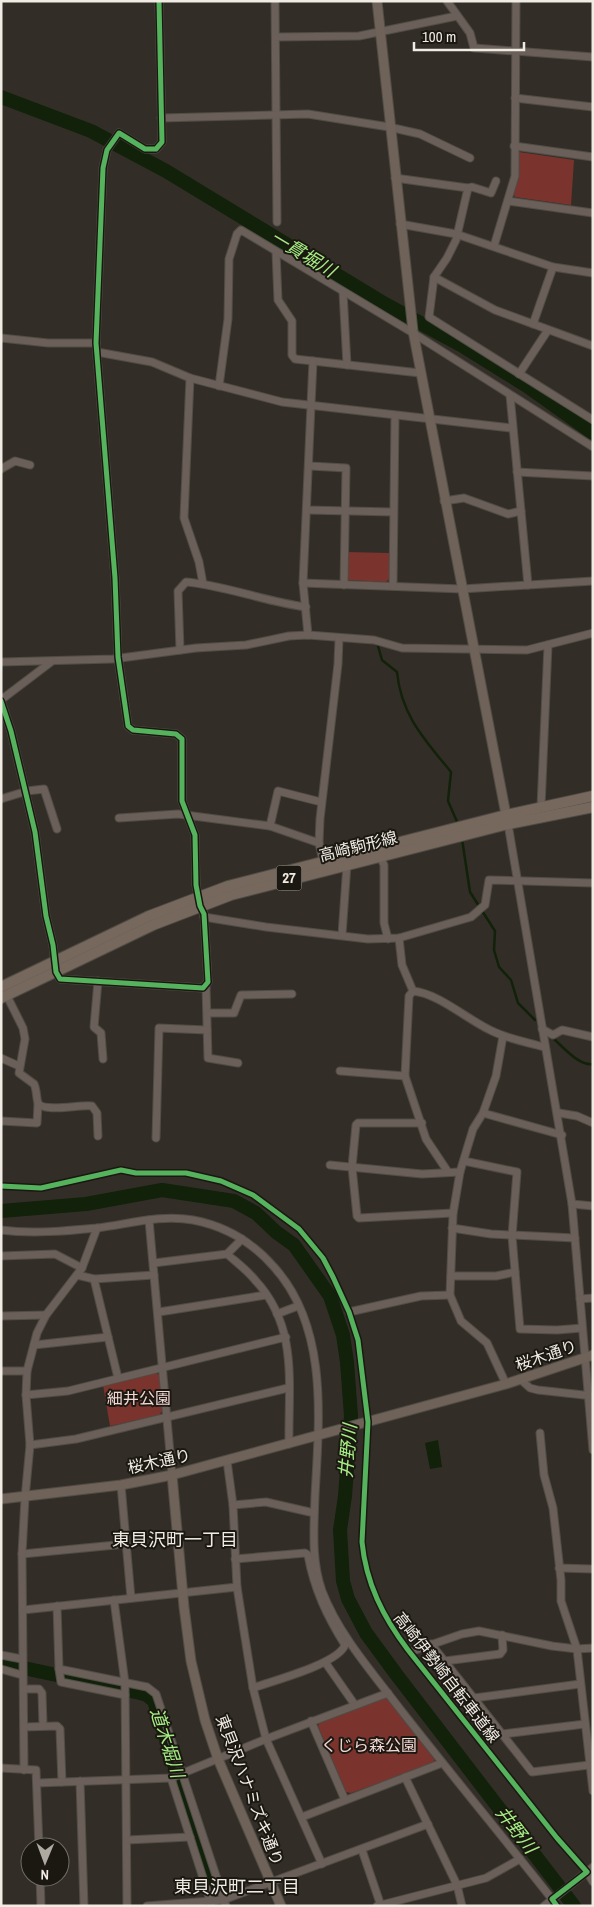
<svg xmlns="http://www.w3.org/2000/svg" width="594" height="1907" font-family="'Archivo Narrow','Noto Sans JP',sans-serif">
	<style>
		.green { fill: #7b332d }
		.water { fill: #122109 }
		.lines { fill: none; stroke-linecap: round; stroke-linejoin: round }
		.stream { stroke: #122109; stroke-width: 2.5 }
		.river { stroke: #122109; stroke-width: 14 }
		.street-casing { stroke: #504c46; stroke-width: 9 }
		.secondary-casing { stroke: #504c46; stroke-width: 11 }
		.primary-casing { stroke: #504c46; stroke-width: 12 }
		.street { stroke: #6a5f59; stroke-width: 7 }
		.secondary { stroke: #6f6258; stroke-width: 9 }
		.primary { stroke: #77685d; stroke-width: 10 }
		.cycleway-casing { stroke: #1b1812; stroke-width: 8 }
		.cycleway { stroke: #56b35d; stroke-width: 5 }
		.labels { text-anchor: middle; stroke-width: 4; stroke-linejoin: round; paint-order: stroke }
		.shield { fill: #1b1812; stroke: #b0aca5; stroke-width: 1 }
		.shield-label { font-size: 15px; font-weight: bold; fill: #f0ece4 }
		.street-label { font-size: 16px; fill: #f0ece4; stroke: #1b1812 }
		.park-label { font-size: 16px; fill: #f3d7d3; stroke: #1b1812 }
		.water-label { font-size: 18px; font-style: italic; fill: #a5ee83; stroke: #1b1812 }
		.neighbourhood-label { font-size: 18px; fill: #f0ece4; stroke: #1b1812 }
	</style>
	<rect width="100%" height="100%" fill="#322e27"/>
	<!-- green -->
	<g class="green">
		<path d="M519,152L574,160L571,205L515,197L513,193L518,176Z"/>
		<path d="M346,552L389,553L390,578L386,582L349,580L346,576Z"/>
		<path d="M155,1372L159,1375L163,1410L159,1415L110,1426L103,1385Z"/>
		<path d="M383,1698H388L434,1759L435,1763L351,1793L346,1792L318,1726L320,1722Z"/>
	</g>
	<!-- water -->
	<path class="water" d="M438,1440L442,1467L430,1469L425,1443Z"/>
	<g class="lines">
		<!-- stream -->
		<g class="stream">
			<path d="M378,646L382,660L397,672C401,715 425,740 451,772L448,801L458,824"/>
			<path d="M462,839L470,892L495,931L494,950L499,967L511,980L518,1003L535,1020"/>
			<path d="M554,1039C564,1048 579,1066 593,1064"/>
		</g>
		<!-- river -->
		<g class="river">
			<path d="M1,97L91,131L166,171L385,304L461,345L527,386L593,433"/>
			<path d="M1,1211L86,1204L162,1190L234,1201L256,1213L276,1232L294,1245L330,1296L343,1335L347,1362L351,1416L345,1496L340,1530L343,1581L348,1599L366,1633L396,1674L574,1906"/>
			<path d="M1,1663L140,1693L147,1695L154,1701L219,1906"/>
		</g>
		<!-- street casing -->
		<g class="street-casing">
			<g id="street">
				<path d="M275,1L277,222"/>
				<path d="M447,1L470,33L474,48L593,57"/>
				<path d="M276,37L359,36L457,16"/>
				<path d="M515,98L593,107"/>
				<path d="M161,118L308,114L389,127L420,134L470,158"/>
				<path d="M514,146L593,157"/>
				<path d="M395,178L468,188L456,240L447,258L434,277L429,317L593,420"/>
				<path d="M468,188L472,187L491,193L496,181"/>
				<path d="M508,201L593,213"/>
				<path d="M400,224L456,234L553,267L593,273"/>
				<path d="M494,246L515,176L516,1"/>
				<path d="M276,252L278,300L292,321V355L295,359L420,373"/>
				<path d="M434,277L495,310L593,346"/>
				<path d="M343,292L347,365"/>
				<path d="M533,324L553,267"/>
				<path d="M1,338L48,343H96"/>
				<path d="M97,352L152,362L190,378L282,402L511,428"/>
				<path d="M519,374L548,330"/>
				<path d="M190,378L184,518L199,562L203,584"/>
				<path d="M219,386L228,319L229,259L237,234L241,230L413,333L593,447"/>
				<path d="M510,395L528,585"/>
				<path d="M310,466L346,468L344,585"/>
				<path d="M1,469L15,461L30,465"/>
				<path d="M517,472L593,476"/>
				<path d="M444,501L464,498L508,514L521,511"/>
				<path d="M307,510L393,512"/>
				<path d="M303,583L462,589L593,581"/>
				<path d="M393,586L395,416"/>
				<path d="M308,635L303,583L313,361"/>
				<path d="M180,650L178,591L186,582C224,585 266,602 306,607"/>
				<path d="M1,662L113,659L196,648L246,645L289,636L308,635L374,640L402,648L527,650L593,633"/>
				<path d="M1,700L51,662"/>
				<path d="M1,701L11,731L35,832L46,916L53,945L56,972L60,979L203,988L208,982L204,914L200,906L196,885L195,835L182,801V739L176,734L133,730L128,726L118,657L115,578L96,343L103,168L107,150L119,133L145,149H156L162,142L159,1"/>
				<path d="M1,799L27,791L44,789L57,829"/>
				<path d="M541,807L548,645"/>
				<path d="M119,818L178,814L270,826L278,791L321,802"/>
				<path d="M508,824L572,1204L593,1450"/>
				<path d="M270,826L319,843"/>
				<path d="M380,856L384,865V923L388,939"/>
				<path d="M323,861L319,843L320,819L338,664L339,639"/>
				<path d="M480,909L485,905L489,880L593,883"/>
				<path d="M204,917L266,927L368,939L399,938L471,917L478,911"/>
				<path d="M342,935L347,864"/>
				<path d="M399,938L402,965L413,991"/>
				<path d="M98,981L94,1027L101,1033L103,1059"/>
				<path d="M206,986L208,1058L238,1063"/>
				<path d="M413,991L409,996L405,1076L426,1139L448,1172"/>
				<path d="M413,991C440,994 466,1019 492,1031C508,1039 527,1042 544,1047"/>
				<path d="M7,996L23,1028L25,1039L19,1073L34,1084C37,1090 36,1097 38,1103C43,1113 81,1104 92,1106L97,1113L98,1136"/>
				<path d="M208,1013H234L241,995L292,994"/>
				<path d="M542,1029L553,1035L562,1030L593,1037"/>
				<path d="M503,1036L496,1076L483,1113L473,1129L460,1172L453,1214L450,1295L461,1321L487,1343L506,1384"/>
				<path d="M1,1058L19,1066"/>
				<path d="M340,1071L405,1076"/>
				<path d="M483,1113L562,1135"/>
				<path d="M559,1113L577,1116L593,1123"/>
				<path d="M1,1121L37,1123L38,1104"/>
				<path d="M422,1123H358L356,1125L352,1167L357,1216L359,1218L453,1213"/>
				<path d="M156,1138L159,1028L207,1030"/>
				<path d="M464,1161L517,1172L512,1236L520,1329L557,1330L582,1328"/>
				<path d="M330,1165L422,1174L460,1172"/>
				<path d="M572,1204L593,1206"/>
				<path d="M149,1220L172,1475"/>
				<path d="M452,1228L491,1234L575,1238"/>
				<path d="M1,1230C32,1234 66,1231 97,1228C129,1224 161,1214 193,1220C225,1226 253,1243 274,1267C329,1328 319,1420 315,1496C314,1528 311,1560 322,1591C339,1635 372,1672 400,1709C450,1773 502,1836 552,1899"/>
				<path d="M227,1254L242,1239"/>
				<path d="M1,1256L55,1254L82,1268"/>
				<path d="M154,1263L227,1254C236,1262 247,1270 255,1280C299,1327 288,1385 289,1444"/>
				<path d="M77,1275L94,1279L154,1275"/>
				<path d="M451,1276H496L515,1272"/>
				<path d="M94,1279L118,1378"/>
				<path d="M580,1299L593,1298"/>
				<path d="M159,1312L266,1295"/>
				<path d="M349,1312L421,1296L450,1295"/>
				<path d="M277,1314L298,1306"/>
				<path d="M1,1316L46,1315"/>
				<path d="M34,1345L108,1337"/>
				<path d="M1,1371H27"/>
				<path d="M521,1380L530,1388L538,1390L593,1396"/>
				<path d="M26,1395L68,1391L286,1337"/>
				<path d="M540,1433L544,1475L553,1508L561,1580V1601L577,1649L593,1791"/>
				<path d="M30,1445L76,1439L288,1388"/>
				<path d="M227,1461L233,1505L237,1587L253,1688L266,1739L322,1864"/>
				<path d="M121,1485L131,1598"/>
				<path d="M233,1505L266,1502L314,1513"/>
				<path d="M22,1554L126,1544"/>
				<path d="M235,1559L305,1553L308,1555C314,1589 327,1616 345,1645C338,1664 272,1681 253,1688"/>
				<path d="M559,1568L593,1569"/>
				<path d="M114,1600L125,1683L127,1906"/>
				<path d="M57,1606L59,1669L147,1687L156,1694L226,1906"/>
				<path d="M23,1610L237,1587"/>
				<path d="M431,1644L532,1772L589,1765"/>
				<path d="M410,1652L462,1634L479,1631L552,1646L577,1649L593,1648"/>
				<path d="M1,1655L22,1659"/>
				<path d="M445,1661L500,1654L503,1650L502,1635"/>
				<path d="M325,1662L355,1705"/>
				<path d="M1,1669L22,1675"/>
				<path d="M59,1669L61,1682L125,1695"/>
				<path d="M24,1689H39L42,1693L43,1725"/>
				<path d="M474,1698L580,1684"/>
				<path d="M311,1721L345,1800"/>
				<path d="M24,1727L57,1726L60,1729L62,1782"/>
				<path d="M503,1734L585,1724"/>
				<path d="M1,1768L36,1770L39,1847"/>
				<path d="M24,1770L22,1554L25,1498L30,1445L26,1395L27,1371L37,1333L46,1315L82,1268L97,1228"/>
				<path d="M405,1777L457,1885L462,1906"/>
				<path d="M171,1778L212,1906"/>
				<path d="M80,1781L84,1906"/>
				<path d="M37,1783L171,1778L266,1739L388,1693"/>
				<path d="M302,1817L442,1763"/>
				<path d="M127,1840L190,1837"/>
				<path d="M362,1850L381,1906"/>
				<path d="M587,1872L593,1882"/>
				<path d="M40,1877L41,1906"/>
				<path d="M147,1906L223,1900L428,1824"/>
				<path d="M377,1906L486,1878L520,1859"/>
				<path d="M544,1906L593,1867"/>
			</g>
		</g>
		<!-- secondary casing -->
		<g class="secondary-casing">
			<g id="secondary">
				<path d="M377,1L413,331L507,820"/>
				<path d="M172,1475L184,1607L191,1661L205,1720L218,1759L281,1906"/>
				<path d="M1,1499L121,1485L172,1475L506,1384L593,1355"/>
			</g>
		</g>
		<!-- primary casing -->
		<g class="primary-casing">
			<g id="primary">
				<path d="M1,987L149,916L228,886L506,815L593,796"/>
				<path d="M1,998L153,925L231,895L508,824L593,807"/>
			</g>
		</g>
		<!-- street -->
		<use href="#street" class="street"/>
		<!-- secondary -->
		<use href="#secondary" class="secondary"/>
		<!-- primary -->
		<use href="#primary" class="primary"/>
		<!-- cycleway casing -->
		<g class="cycleway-casing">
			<g id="cycleway">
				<path d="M1,701L11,731L35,832L46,916L53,945L56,972L60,979L203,988L208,982L204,914L200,906L196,885L195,835L182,801V739L176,734L133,730L128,726L118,657L115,578L96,343L103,168L107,150L119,133L145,149H156L162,142L159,1"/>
				<path d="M1,1186L41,1188L121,1170L136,1173H186L221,1181L253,1195L299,1229L323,1258L333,1277L349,1312L358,1340L368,1422L362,1542C366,1583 383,1617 408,1650L557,1838L587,1872L552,1899L557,1906"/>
			</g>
		</g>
		<!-- cycleway -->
		<use href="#cycleway" class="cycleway"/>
	</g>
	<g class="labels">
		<!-- shield labels -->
		<rect class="shield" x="276.5" y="865.5" width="25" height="25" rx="4"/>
		<g class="shield-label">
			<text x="289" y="883">27</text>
		</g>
		<!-- street labels -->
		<g class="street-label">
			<text transform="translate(358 846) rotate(-14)" y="6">高崎駒形線</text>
			<text transform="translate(546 1355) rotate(-19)" y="6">桜木通り</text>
			<text transform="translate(159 1461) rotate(-12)" y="6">桜木通り</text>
			<text transform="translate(447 1677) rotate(52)" y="6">高崎伊勢崎自転車道線</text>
			<text transform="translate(250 1790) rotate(69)" y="6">東貝沢ハナミズキ通り</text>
		</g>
		<!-- park labels -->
		<g class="park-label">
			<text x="139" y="1404">細井公園</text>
			<text x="369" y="1751">くじら森公園</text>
		</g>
		<!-- water labels -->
		<g class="water-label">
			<text transform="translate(303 254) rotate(31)" y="6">一貫堀川</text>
			<text transform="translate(348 1451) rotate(-85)" y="6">井野川</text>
			<text transform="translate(167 1743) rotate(72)" y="6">道木堀川</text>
			<text transform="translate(516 1830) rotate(52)" y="6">井野川</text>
		</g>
		<!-- neighbourhood labels -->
		<g class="neighbourhood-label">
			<text x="175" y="1546">東貝沢町一丁目</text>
			<text x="237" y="1893">東貝沢町二丁目</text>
		</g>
	</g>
	<!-- border -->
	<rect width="594" height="1907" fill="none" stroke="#f0ece4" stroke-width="5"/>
	<!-- north arrow -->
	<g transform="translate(45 1862) rotate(181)"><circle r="24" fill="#1b1812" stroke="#706d66"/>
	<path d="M0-4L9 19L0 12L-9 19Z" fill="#aeaaa2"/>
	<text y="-8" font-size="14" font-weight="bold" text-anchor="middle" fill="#f0ece4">N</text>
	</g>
	<!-- scale -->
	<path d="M414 42v8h110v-8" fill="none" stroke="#f0ece4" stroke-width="2.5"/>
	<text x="422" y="42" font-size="15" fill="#f0ece4" stroke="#1b1812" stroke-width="4" paint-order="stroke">100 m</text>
</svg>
